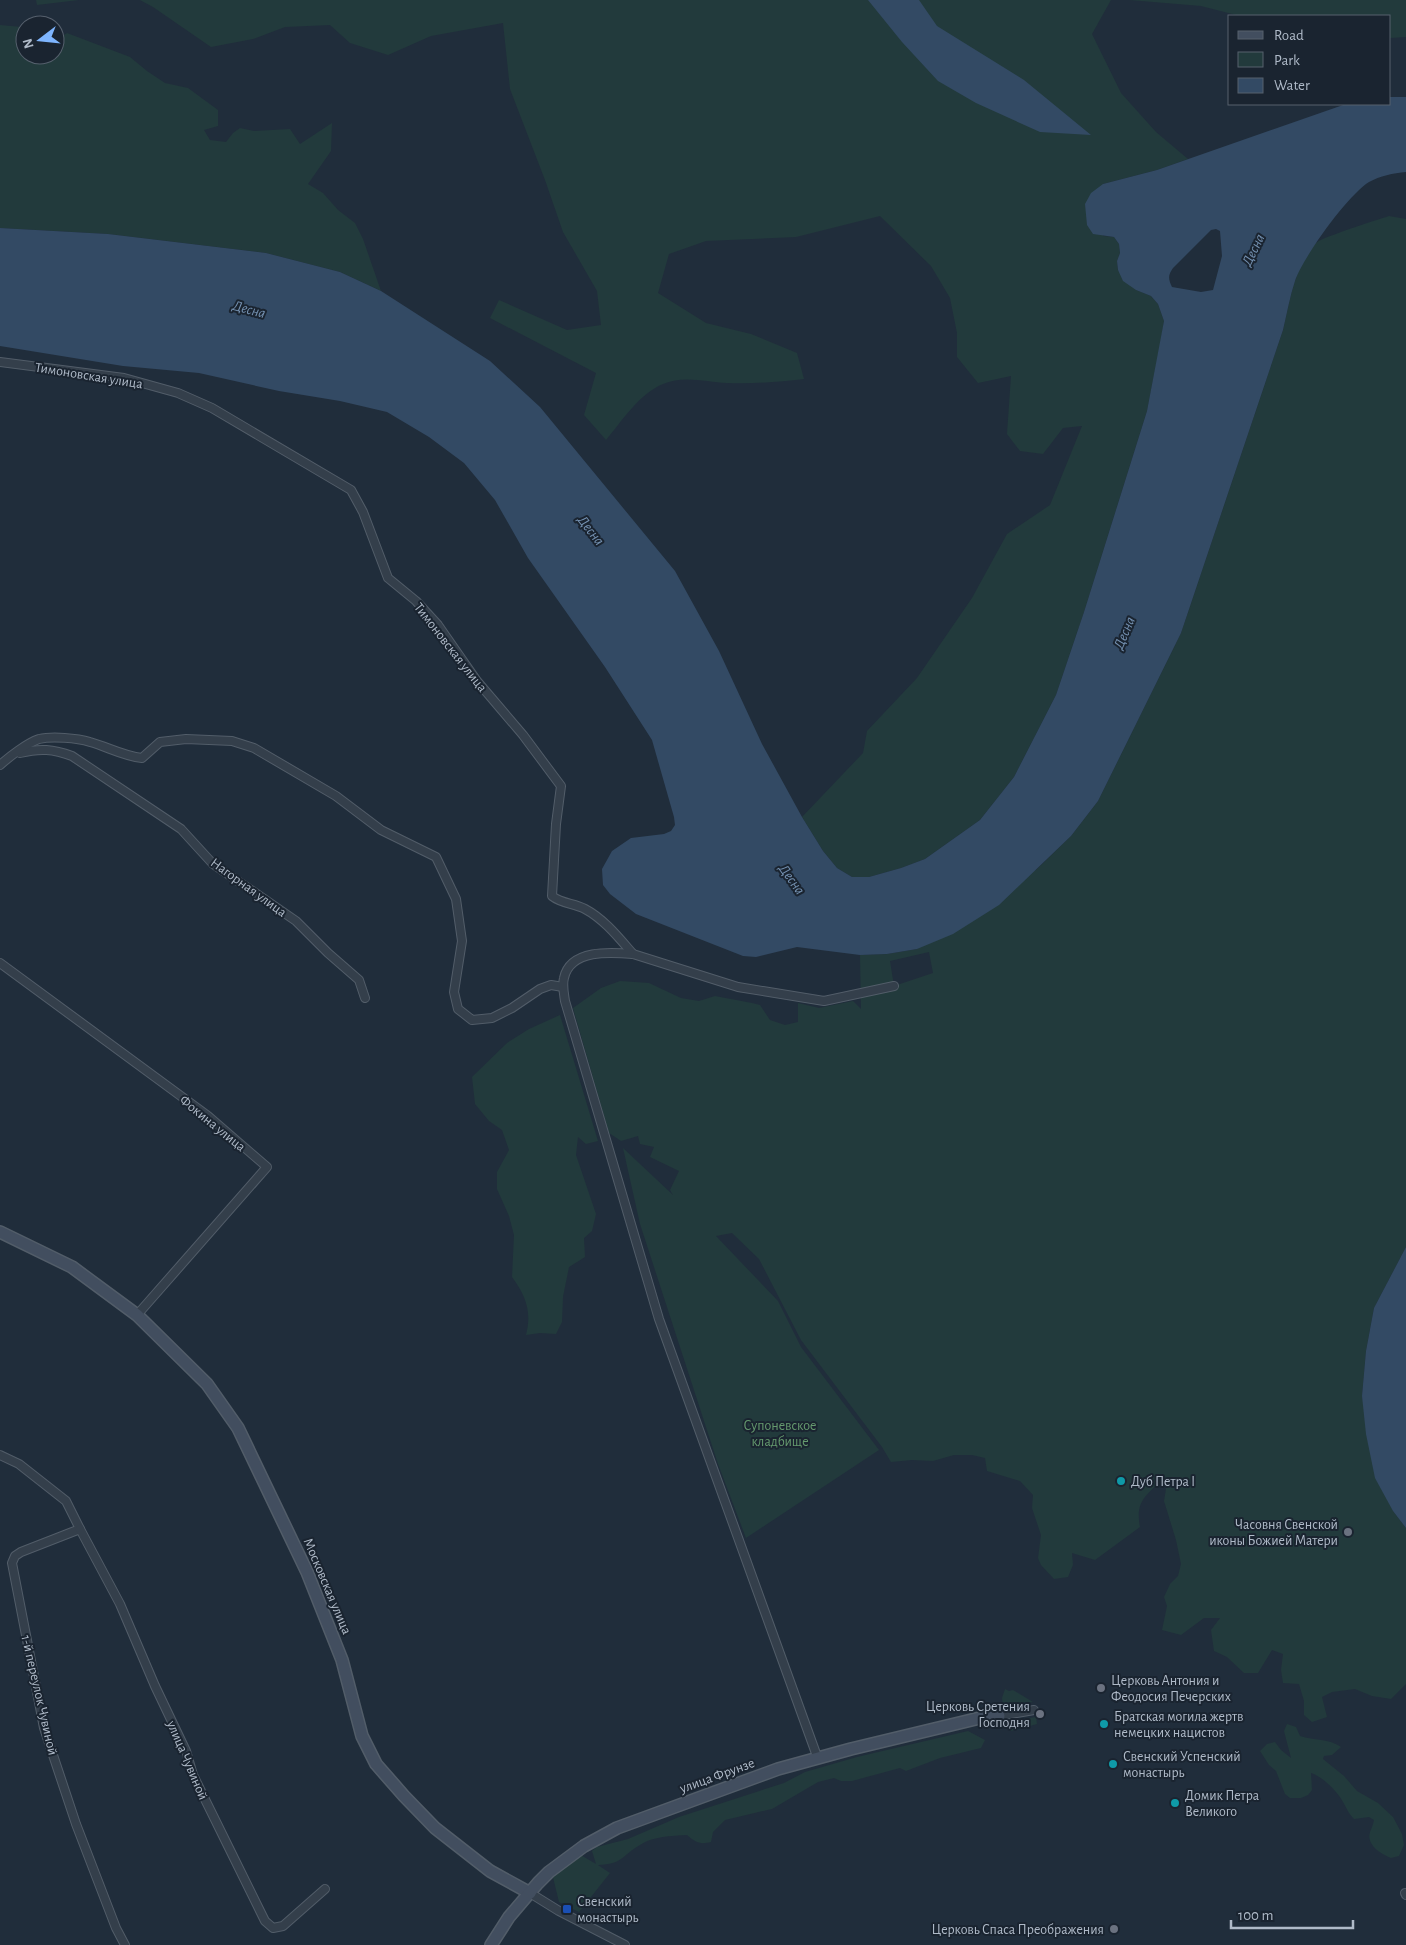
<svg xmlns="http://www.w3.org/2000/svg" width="1406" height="1945" font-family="'Alegreya Sans',sans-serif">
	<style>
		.green { fill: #223a3c; fill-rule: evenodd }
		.water { fill: #334a64; fill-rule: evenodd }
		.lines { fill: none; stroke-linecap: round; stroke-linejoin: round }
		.street-casing { stroke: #525d69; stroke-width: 10 }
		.secondary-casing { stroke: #525d69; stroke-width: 14 }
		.street { stroke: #343f4b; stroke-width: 8 }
		.secondary { stroke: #424e5f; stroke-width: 11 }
		.culture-dot { fill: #0f9aa8; stroke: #1a2430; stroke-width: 2 }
		.worship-dot { fill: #6b7280; stroke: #1a2430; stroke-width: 2 }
		.transit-dot { fill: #1a4fb4; stroke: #1a2430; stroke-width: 2 }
		.labels { text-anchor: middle; stroke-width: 4; stroke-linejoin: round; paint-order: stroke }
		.street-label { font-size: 14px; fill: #afbac8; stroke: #1a2430 }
		.park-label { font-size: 14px; fill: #659a6e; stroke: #1a2430 }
		.poi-label { font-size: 14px; fill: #afbac8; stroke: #1a2430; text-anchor: start }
		.water-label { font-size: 15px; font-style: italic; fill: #7592b2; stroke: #1a2430 }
	</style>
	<rect width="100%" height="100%" fill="#202d3b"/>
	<!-- green -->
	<g class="green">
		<path d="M36,0H79L37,5Z"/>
		<path d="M140,0H1111L1092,34L1121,93L1156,132L1188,159L1157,170L1103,184V236L1114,237L1119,244L1120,253L1117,261L1118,270L1136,290L1151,296L1158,304L1164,321L1161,340L1147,411L1084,612L1056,695L1014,777L980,820L925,859L901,868L869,877H852L837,868L823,851L802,817L863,753L867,731L917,678L972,598L1007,534L1050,505L1082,426L1063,428L1043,454L1020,451L1007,434L1011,376L978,383L957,357V333L950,298L931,266L880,216L796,237L706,241L669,254L658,293L706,323L751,334L797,353L804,379C778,382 753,384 727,383C707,382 683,375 663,384C639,394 622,421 606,440L584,415L596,373L490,318L499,300L567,330L601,325L597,291L563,232L545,180L510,89L503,23L431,36L388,55L350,43L330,25L285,27L253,39L211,47L153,7Z"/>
		<path d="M1129,0H1406V37L1390,38V16H1240L1201,6Z"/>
		<path d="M0,25L22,27L25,30V55H55V41L67,33L130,57L147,71L165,83L188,88L218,110V126L204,130L210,140L226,142L233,133L240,128L254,131L290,129L300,144L332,123L331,151L308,184L323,193L338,210L355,223L363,239L381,291L340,272L266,253L108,234L0,228Z"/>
		<path d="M1389,216L1406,219V1247L1374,1308L1366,1351L1362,1396L1393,1511L1406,1528V1684L1391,1699L1372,1696L1355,1689L1332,1692L1322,1697L1327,1717L1312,1722L1304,1715V1701L1299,1684L1283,1683L1281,1670L1283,1654L1272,1650L1258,1673H1244L1227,1657L1214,1651L1211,1630L1220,1618H1204L1181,1635L1162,1630L1167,1606L1164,1597L1170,1584L1178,1576L1181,1564L1176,1540L1164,1501L1166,1489L1162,1480C1146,1496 1135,1501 1140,1527L1095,1560L1072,1553L1073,1565L1068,1577L1054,1579L1041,1565L1038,1558L1041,1535L1032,1508L1033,1495L1020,1481L987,1471L985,1458L972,1455H954L933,1461L912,1460L891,1462L882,1447L801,1340L759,1259L732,1233L716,1236L778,1301L801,1347L879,1450L746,1538L718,1464L640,1224L623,1148L673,1195L670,1190L679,1171L650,1157L654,1147L640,1144L638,1136L621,1141L609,1133L573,1008L601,988L620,981L649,983L681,998L699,1001L715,996L752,1003L760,1005L770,1020L785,1025L798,1022V1003L819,1008L853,1001L861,1009L860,955L887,954L917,949L1037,869L1071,836L1098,801L1181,633L1283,330C1290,301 1295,264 1316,243C1322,237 1377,220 1389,216ZM929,952L933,973L894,986L890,961Z"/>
		<path d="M560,1015L598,1141L586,1144L578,1137L576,1155L596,1214L592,1231L584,1238L585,1257L569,1267L563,1297L562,1322L556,1334L540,1333L526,1335C532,1312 526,1296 512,1277L514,1235L509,1216L497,1189V1172L509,1150L502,1130L489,1121L475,1104L472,1077L507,1043L529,1029Z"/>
		<path d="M1005,1689L1009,1691L1013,1690L1033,1702L1003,1707L1002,1698Z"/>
		<path d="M1036,1717L1037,1724L1011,1731L1008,1727H1004V1722Z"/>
		<path d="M1287,1724L1296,1727L1300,1736C1314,1741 1329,1738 1341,1747L1332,1755L1324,1756L1323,1759L1344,1776L1357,1791L1378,1803L1393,1817L1402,1834L1404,1845L1399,1856L1391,1858C1381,1854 1366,1845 1370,1832C1372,1827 1373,1825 1374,1820L1369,1817L1354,1819C1348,1813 1347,1809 1343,1802C1338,1792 1322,1776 1311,1773L1312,1790L1308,1795L1301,1798H1290L1285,1794L1276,1771L1269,1765L1260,1751L1267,1744L1275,1742L1281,1750L1291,1758L1284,1731Z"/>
		<path d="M968,1731L985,1740L981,1748L940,1758L906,1771L900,1768L852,1781H841L834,1778L818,1782L772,1809L725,1820L713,1832L711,1842C700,1845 695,1842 687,1835C672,1836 653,1836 640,1845C621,1856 623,1864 598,1865L610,1873L579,1912L559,1902L552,1873L579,1854L596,1864L592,1851L597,1847L628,1839L679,1817L784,1783L805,1772L857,1757Z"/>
	</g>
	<!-- water -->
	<g class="water">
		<path d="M868,0H919L937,26L1024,80L1091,135L1040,132L976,103L938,81L902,42Z"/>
		<path d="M1390,97H1406V172C1393,173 1380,176 1369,182C1348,195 1303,257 1295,281C1290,296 1287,313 1283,330L1181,633L1098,801L1071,836L999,905L953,934L917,949L887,954L860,955L797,947L756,957L743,956L636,914L610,894L603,885L602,869L612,851L631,838L664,834L671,831L675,825L674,817L652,740L605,667L528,558L495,500L464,463L429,437L387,412L340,401L279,391L199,373L123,366L0,346V228L108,234L266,253L340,272L381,291L490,361L540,407L675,571L719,651L762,744L802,817L823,851L837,868L852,877H869L901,868L925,859L980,820L1014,777L1056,695L1084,612L1147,411L1164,321L1158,304L1151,296L1136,290L1123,281L1118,270L1117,261L1120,253L1119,244L1114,237L1093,234L1087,225L1085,204L1091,193L1103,184L1157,170L1346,104H1390ZM1216,229L1220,231L1222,256L1213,290L1201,292L1172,287C1168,279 1168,275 1173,268L1211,230Z"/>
		<path d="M1406,1247V1528L1393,1511L1375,1478L1366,1434L1362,1396L1366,1351L1374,1308Z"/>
	</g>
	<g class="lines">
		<!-- street casing -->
		<g class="street-casing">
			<g id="street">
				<path d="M0,362L124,378L178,393L212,408L351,490L363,512L388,578L416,601L438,625L477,681L523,735L561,786L556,824L552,896C562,904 574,903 585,909C604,919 619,938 633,954"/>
				<path d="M20,753C40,748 53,749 72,756L181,829L213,864L296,921L328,953L359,980L365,998"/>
				<path d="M0,765C9,757 27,743 39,739C52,736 77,738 90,742C108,747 123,756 142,758L160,742L186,739L232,741L254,748L336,796L381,830L436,857L456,899L462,941L454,992L458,1009L472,1020L492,1018L512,1008L540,989L551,985L563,987"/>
				<path d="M0,963L208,1116L267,1167L137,1315"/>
				<path d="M0,1455L19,1464L66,1501L80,1529L21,1552L15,1556L12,1563L44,1728L76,1824L116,1928L125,1945"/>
				<path d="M80,1529L120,1604L155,1686L186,1751L193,1775L265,1921L273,1928L283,1926L325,1889"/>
				<path d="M999,1716L1034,1710"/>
				<path d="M818,1759L659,1319L565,1001C564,994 562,985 564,978C570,949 611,952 633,954L738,987L824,1001L894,986"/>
				<path d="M530,1893L559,1911L625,1945"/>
				<path d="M1405,1893L1406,1895"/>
			</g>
		</g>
		<!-- secondary casing -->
		<g class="secondary-casing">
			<g id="secondary">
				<path d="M0,1232L72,1267L137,1315L207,1384L238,1428L307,1572L342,1660L362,1736L376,1764L404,1796L435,1828L490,1871L530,1893"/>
				<path d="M491,1945L509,1917L538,1883L549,1872L584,1846L617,1828L778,1769L851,1749L984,1717L999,1716"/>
			</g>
		</g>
		<!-- street -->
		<use href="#street" class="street"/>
		<!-- secondary -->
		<use href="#secondary" class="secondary"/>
	</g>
	<!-- markers -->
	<g class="culture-dot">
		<circle cx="1121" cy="1481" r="5"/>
		<circle cx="1104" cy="1724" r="5"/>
		<circle cx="1113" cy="1764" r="5"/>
		<circle cx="1175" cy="1803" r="5"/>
	</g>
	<g class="worship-dot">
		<circle cx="1348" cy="1532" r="5"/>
		<circle cx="1101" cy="1688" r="5"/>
		<circle cx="1040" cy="1714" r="5"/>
		<circle cx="1114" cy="1929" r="5"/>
	</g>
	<rect class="transit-dot" x="562" y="1904" width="10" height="10" rx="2.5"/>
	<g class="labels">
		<!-- street labels -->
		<g class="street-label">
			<text transform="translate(89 375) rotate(9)" y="5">Тимоновская улица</text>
			<text transform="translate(451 647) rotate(52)" y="5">Тимоновская улица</text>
			<text transform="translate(249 887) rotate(36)" y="5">Нагорная улица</text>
			<text transform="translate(213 1123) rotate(39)" y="5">Фокина улица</text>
			<text transform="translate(328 1586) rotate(67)" y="5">Московская улица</text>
			<text transform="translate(40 1695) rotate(77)" y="5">1-й переулок Чувиной</text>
			<text transform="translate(188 1760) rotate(67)" y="5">улица Чувиной</text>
			<text transform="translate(717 1775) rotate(-20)" y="5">улица Фрунзе</text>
		</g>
		<!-- park labels -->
		<g class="park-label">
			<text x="780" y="1430">Супоневское<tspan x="780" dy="16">кладбище</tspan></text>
		</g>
		<!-- poi labels -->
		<g class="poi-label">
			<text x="1131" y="1486">Дуб Петра I</text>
			<text x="1338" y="1529" text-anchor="end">Часовня Свенской<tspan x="1338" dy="16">иконы Божией Матери</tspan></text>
			<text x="1111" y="1685">Церковь Антония и<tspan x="1111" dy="16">Феодосия Печерских</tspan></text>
			<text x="1030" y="1711" text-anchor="end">Церковь Сретения<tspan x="1030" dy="16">Господня</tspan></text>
			<text x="1114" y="1721">Братская могила жертв<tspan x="1114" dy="16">немецких нацистов</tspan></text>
			<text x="1123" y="1761">Свенский Успенский<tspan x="1123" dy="16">монастырь</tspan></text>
			<text x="1185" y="1800">Домик Петра<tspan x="1185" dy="16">Великого</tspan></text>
			<text x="577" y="1906">Свенский<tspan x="577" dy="16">монастырь</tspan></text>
			<text x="1104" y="1934" text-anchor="end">Церковь Спаса Преображения</text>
		</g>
		<!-- water labels -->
		<g class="water-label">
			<text transform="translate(1253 250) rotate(-64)" y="5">Десна</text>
			<text transform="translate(249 309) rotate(15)" y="5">Десна</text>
			<text transform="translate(591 530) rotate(52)" y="5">Десна</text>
			<text transform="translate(1124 633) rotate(-67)" y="5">Десна</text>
			<text transform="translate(792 879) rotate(54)" y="5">Десна</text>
		</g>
	</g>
	<!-- legend -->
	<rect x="1228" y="15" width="162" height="90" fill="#1a2430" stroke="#56606d"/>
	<rect x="1238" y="31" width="25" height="8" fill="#424e5f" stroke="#56606d"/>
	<text x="1274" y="40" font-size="15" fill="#afbac8">Road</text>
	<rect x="1238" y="52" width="25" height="15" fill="#223a3c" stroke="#56606d"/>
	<text x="1274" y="65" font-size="15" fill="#afbac8">Park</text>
	<rect x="1238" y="78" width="25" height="15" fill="#334a64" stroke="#56606d"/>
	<text x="1274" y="90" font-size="15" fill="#afbac8">Water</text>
	<!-- north arrow -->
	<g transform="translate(40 40) rotate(254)"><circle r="24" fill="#1a2430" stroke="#56606d"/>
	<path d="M0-4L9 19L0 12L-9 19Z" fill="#7eb5fe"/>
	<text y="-8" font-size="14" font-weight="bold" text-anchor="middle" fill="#afbac8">N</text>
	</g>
	<!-- scale -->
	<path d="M1231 1920v8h122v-8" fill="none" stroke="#afbac8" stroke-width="2.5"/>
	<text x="1238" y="1920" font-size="15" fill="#afbac8" stroke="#1a2430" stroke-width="4" paint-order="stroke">100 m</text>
</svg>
